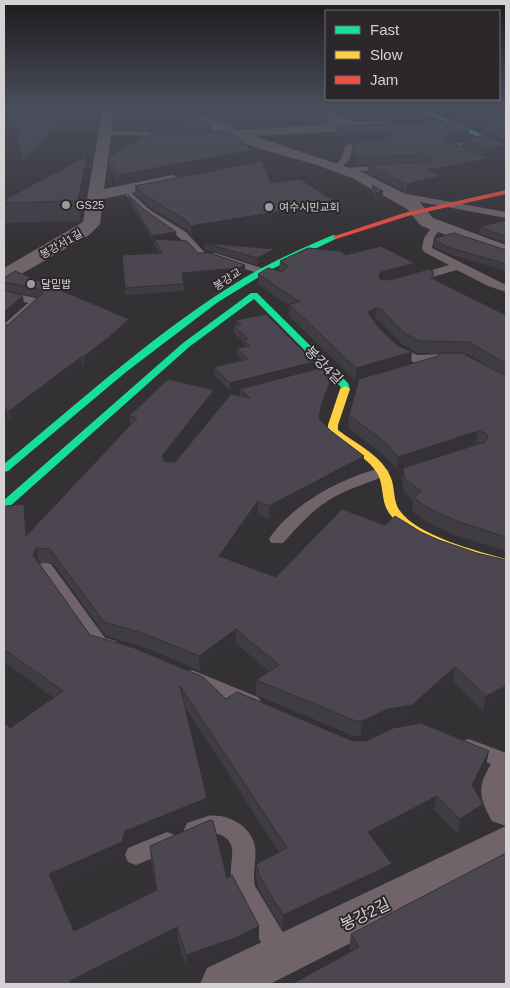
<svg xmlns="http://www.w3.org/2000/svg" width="510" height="988" font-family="Helvetica,'Noto Sans KR',sans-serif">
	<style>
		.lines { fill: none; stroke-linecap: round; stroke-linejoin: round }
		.lane { fill: #706369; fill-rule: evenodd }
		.street { fill: #706369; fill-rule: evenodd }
		.fast { fill: #16e098; fill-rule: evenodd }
		.slow { fill: #ffcf43; fill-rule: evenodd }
		.jam { fill: #f24e42; fill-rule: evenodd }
		.wall { fill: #403c44; fill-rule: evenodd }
		.shaded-wall { fill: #343137 }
		.building { fill: #4b464f; stroke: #343137 }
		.poi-dot { fill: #9d9a9d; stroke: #2b272b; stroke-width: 2 }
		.labels { text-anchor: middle; stroke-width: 4; stroke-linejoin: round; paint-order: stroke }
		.far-poi-label { font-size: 11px; fill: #d5d2d5; stroke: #2b272b; text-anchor: start }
		.far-street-label { font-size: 11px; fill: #d5d2d5; stroke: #2b272b }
		.street-label { font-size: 14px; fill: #d5d2d5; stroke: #2b272b }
		.near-street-label { font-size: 16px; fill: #d5d2d5; stroke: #2b272b }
	</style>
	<rect width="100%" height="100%" fill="#343134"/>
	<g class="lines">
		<!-- lane -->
		<g class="lane">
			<path d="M102,131L169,132L173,134L169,136L105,135H102Z"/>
			<path d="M482,137H485V141L457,147L464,150V154H458L445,146Z"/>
			<path d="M373,142L377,144L376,146L352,149L349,160L340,169L333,167L341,159L346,145Z"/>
			<path d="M389,165L393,167L392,169L345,172L341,170L345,168Z"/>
			<path d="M130,192L150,210L186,232L205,253H215L277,273L278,275L273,278L210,258H198C178,228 147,223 126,195Z"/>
			<path d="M396,192L506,212V218L393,197L392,195Z"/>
			<path d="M436,224L441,227L434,238L432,248L506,285V292L488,286L457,270L418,281H410L409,279L410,277L449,265L424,252L422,248L424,238L433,225Z"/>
			<path d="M4,291L40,299L42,301L8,332L4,333V324L28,303L4,297Z"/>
			<path d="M395,344L417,355L447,354L453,358L447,362L415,363L391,351L389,348Z"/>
			<path d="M382,468L387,469L389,472L387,475C368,483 347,489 329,500C311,511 297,528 283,543H271L269,539C292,504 342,477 382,468Z"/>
			<path d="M45,563L51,564L105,638L116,641L119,646L116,651L110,652L93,648L37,568L39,564Z"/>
			<path d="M192,670L258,697L261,702L258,707L251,709L185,682L183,677L185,672Z"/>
			<path d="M469,739L506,753V770L462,753L459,747L462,741Z"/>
			<path d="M208,816C227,813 252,826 255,847C257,860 252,873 255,886L291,946L294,954L291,962L282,966L273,962C260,938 228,894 231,868C232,854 236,842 221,835C209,830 201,842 187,837L184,830L187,823Z"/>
			<path d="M167,832L175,835L178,842L175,849L136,865L128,862L125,855L128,848Z"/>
		</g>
		<!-- street -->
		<g class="street">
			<path d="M103,107H115L104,189L172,175L178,177L180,180L178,183L103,199L100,224L89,235L11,280L4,282V268L83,222Z"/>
			<path d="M170,107H182L237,130L335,124L306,110L305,107H321L353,122H390L392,125L390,128L385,129L253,136L362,172L419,201L433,218L506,245V256L421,226L407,209L352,178L314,164L257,148L174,114Z"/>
			<path d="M506,757V826L492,821C478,797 477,785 493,761Z"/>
			<path d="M506,826V864L270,984H200L207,968Z"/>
		</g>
		<!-- fast -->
		<g class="fast">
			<path d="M412,107H419L506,145V149Z"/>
			<path d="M333,235L340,237L272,269L218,302L126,372L8,471L4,472V464C82,400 158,330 244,278C273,261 303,248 333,235Z"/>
			<path d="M251,293H257L348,383L350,389L348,391H342L340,386L254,299L189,347L8,508L4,509V500L183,343Z"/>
		</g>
		<!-- slow -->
		<path class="slow" d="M345,386L350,389L338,425V430C356,444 382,455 391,478C395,488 393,502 400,511C418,536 477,551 506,559V567C473,559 409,542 389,513C380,500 385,482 375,470C363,453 341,447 328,431V425L340,389Z"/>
		<!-- jam -->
		<path class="jam" d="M506,190V194L408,216L336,239L332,237L404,213Z"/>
	</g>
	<!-- wall -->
	<g class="wall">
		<path d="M103,107L97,130H58L24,169L12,111Z"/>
		<path d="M186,107H310L328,123L248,127H234Z"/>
		<path d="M325,107H415L426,112V119L353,120Z"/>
		<path d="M429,107H506V141L458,118Z"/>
		<path d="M173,109L211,124V131L253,150V158L119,184L109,167L108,158L156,130L114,129L113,122Z"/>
		<path d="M335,126L468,137L450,140L449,141L484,157L506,154L484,156L462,147L463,139L506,145V162L440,176V185L407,192L368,173V165H358L352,154L353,146L384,139L355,141L347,144L345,140L335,133Z"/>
		<path d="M87,156L89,175L80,221L4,223V200Z"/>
		<path d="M271,183L336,202V211L192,236L187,230L151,208L135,194V186Z"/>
		<path d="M372,185L383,191L382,197L376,199L372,191Z"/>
		<path d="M128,195L177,238L168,240L198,253L245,265V271L238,275L183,280L184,291L125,295V288L159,253L154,245V242H153L129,201Z"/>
		<path d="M506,220V243L479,233L480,227Z"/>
		<path d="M435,238L506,250V271L449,254L434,247Z"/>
		<path d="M204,243L275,255L257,265L204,249Z"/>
		<path d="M346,255L415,263L414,273L434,272L433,278L506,315V551L455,535L428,523L412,511L413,500L404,492L402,481L403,468L477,444L397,470L384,455L348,428L349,415L438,356L440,354L417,353L402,344L380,321L375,319L374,320L378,327L411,364L355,380L289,316V306L258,284V274L279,271L280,261ZM464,354H468L497,371Z"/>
		<path d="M15,271L130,328L109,347L84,366H82L11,420L8,418L4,420V325H8L38,297L4,290V278Z"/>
		<path d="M236,320L314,362V369L230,391L214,375V367L242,360L237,356V348L244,347V343L234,333V326L236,325Z"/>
		<path d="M332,374L331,392L320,421L363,470L269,519L258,514L227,559L276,577L342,509L506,699L483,711L453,681L410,720L387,724L361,736H354L256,695V680L269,672L236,643L200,671L147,648L106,636L53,563H38L90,635L226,699L353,741L486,766L474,789L483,804L480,819L458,834L434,810L375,842L392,864L390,879L283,930L260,892L256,878V864L279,852L185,707L207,798L208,813L127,846L124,857L55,888L74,931L156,890L151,861L150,846L227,878L259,926V941L235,953L187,969L178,942L4,984L10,728L54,698L4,662V507L26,517L28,535L130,425L129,416L215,402L168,462H175L240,396V389Z"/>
		<path d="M351,934L506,984L351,951L349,949Z"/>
	</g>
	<!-- shaded-wall -->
	<g class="shaded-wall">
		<path d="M100,107H103L97,130L96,123Z"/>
		<path d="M328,115V123L248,127V120Z"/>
		<path d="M58,123V130L24,169L23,161Z"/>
		<path d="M469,130L468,137L450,140L443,147L444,139L451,133Z"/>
		<path d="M384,132V139L355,141L347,144V136L355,134Z"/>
		<path d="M506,146V154L484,156L485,148Z"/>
		<path d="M253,150V158L119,184L118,175Z"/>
		<path d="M506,155V162L438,177L426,169Z"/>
		<path d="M87,156L89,175L80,221L78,201Z"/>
		<path d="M441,176L440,185L407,192V184Z"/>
		<path d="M383,191L382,197L376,199V193Z"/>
		<path d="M336,202V211L192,236L191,226Z"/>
		<path d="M176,232L177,238L156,242L154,239V242H153L152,236Z"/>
		<path d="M275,249V255L257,265V258Z"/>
		<path d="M415,263L414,273L380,283L379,275L381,272Z"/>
		<path d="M245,265V271L238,275L182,280V273Z"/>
		<path d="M23,296L24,304L4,322V312Z"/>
		<path d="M376,308L375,319L367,324L368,312Z"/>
		<path d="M129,319L130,328L109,347L84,366L83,357Z"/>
		<path d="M412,352L411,364L355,380L356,368Z"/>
		<path d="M81,357L82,366L11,420L9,411Z"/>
		<path d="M314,362V369L230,391V383Z"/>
		<path d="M332,374L331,392L321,419L319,432V419L321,406Z"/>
		<path d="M214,390L215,402L163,469L162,456Z"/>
		<path d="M4,409H6L8,418L4,420Z"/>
		<path d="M478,431L476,444L397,470L398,457Z"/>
		<path d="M364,456L363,470L269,519V506Z"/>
		<path d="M258,501V514L220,570L219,556Z"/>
		<path d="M24,504L26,517L29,550L26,536Z"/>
		<path d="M36,548L39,562L35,569L33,555Z"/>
		<path d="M236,629V643L200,671L199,656Z"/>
		<path d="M455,667L453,681L410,720L387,724L361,736L362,721Z"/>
		<path d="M506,686V699L483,711L486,696Z"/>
		<path d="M489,751L486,766L469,800L472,785Z"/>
		<path d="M437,796L434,810L366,847L368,832Z"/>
		<path d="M207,798L208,813L127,846L124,857L52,889L49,874L125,831Z"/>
		<path d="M483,804L480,819L458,834L460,819Z"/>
		<path d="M392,864L390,879L283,930V915Z"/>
		<path d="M259,926V941L235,953L187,969L186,955Z"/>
		<path d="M177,927L178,942L95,984H71L70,981Z"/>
	</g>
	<!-- building -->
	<g class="building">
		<path d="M24,107H100L96,123H58L23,161L12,111Z"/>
		<path d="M115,107H172L173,109L211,124L113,122Z"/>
		<path d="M203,107H310L328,115L248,120L234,119Z"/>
		<path d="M340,107H415L426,112L354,113Z"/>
		<path d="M448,107H506V133L459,111Z"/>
		<path d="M450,122L469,130L451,133L444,139L484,157L506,155L439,168L426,169L441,176L407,184L368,165L429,162L432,159L431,156L426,154L359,158L353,146V144L358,141L388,139L390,135L384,132L355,134L347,136L345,132L335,126Z"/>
		<path d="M157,130L231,132L253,150L118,175L108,158L109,156Z"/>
		<path d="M484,135L506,145V146L485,148L463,139Z"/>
		<path d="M87,156L78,201L4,203V200Z"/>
		<path d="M262,161L271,183L300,179L336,202L191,226L187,221L151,199L135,186Z"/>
		<path d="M372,185L383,191L376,193Z"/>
		<path d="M128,195L142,208L176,232L152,236Z"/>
		<path d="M506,220V237L480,227Z"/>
		<path d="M454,233L506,250V264L450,248L435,240V238Z"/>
		<path d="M154,239L187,241L198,253H210L245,265L238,268L182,273L184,284L125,288L122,255L162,253Z"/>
		<path d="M204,243L275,249L257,258Z"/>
		<path d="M381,246L415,263L381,272L379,275L380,279L390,280L429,269L434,272L431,278L506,315V364L470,342L419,341L403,332L381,309L376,308L368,312L378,327L397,345L412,352L356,368L289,304L300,302L258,274L268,268L282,272L288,266L280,261L308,248L340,251L346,255Z"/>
		<path d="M15,271L129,319L108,338L83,357H81L9,411L6,409H4V325H8L43,293L39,289L4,282V278Z"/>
		<path d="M4,290L23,296L4,312Z"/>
		<path d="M266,314L314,362L230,383L214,367L248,359L237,348L250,346L244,340L248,339L234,326L241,324L236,320Z"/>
		<path d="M440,353H462L506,376V537L457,521L430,509L414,498L421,491L405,479L403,468L485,442L488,438L486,433L478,431L398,457L385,442L349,415L359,379L438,356Z"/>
		<path d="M324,367L332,374L331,379L321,406L319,419L331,431L364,456L269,506L258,501L219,556L276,577L342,509L385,525L395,516L421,532L439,540L477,553L506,560V686L486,696L455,667L412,705L388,709L362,721H356L256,680L279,665L236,629L199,656L145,634L104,622L50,549L36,548L33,555L90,635L132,647L203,677L226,699L237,692L353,741H366L393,728L421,723L489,751L472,785L483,804L460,819L437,796L368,832L392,864L283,915L260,877L256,864L287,848L180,686L207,798L125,831L122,842L49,874L74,931L157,890L150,846L210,820L213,821L227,878L232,875L259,926L235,938L186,955L177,927L70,981L72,984H4V722L10,728L63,691L4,649V507L6,506L24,504L26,536L137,418L129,416L168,379L214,390L162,456L165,462H175L231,394L250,398L240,389Z"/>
		<path d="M506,853V984H292L359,947L351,934Z"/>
	</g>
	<!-- sky -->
	<linearGradient id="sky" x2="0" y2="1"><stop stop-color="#1d1b1d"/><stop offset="0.44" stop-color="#4a4e5c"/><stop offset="1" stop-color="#4a4e5c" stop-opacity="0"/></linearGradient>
	<rect width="510" height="245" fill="url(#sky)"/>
	<!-- markers -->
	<g class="poi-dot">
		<circle cx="66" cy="205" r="5"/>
		<circle cx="269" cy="207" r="5"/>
		<circle cx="31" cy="284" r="5"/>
	</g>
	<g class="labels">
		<!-- far-poi labels -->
		<g class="far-poi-label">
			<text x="76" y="209">GS25</text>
			<text x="279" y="211">여수시민교회</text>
			<text x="41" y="288">달밑밥</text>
		</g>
		<!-- far-street labels -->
		<g class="far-street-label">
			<text transform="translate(61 244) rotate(-30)" y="4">봉강서1길</text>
			<text transform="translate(227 279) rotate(-33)" y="4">봉강교</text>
		</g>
		<!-- street labels -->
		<g class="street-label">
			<text transform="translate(324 365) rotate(45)" y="5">봉강4길</text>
		</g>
		<!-- near-street labels -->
		<g class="near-street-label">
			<text transform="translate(365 914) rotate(-26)" y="6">봉강2길</text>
		</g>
	</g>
	<!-- border -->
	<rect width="510" height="988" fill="none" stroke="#d5d2d5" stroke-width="10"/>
	<!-- legend -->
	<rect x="325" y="10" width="175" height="90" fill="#2b272b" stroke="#6f6b6f"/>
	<rect x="335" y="26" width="25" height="8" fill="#16e098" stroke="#6f6b6f"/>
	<text x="370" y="35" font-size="15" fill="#d5d2d5">Fast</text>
	<rect x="335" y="51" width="25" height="8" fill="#ffcf43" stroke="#6f6b6f"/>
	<text x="370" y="60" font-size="15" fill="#d5d2d5">Slow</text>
	<rect x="335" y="76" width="25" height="8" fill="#f24e42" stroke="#6f6b6f"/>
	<text x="370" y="85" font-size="15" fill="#d5d2d5">Jam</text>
</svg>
